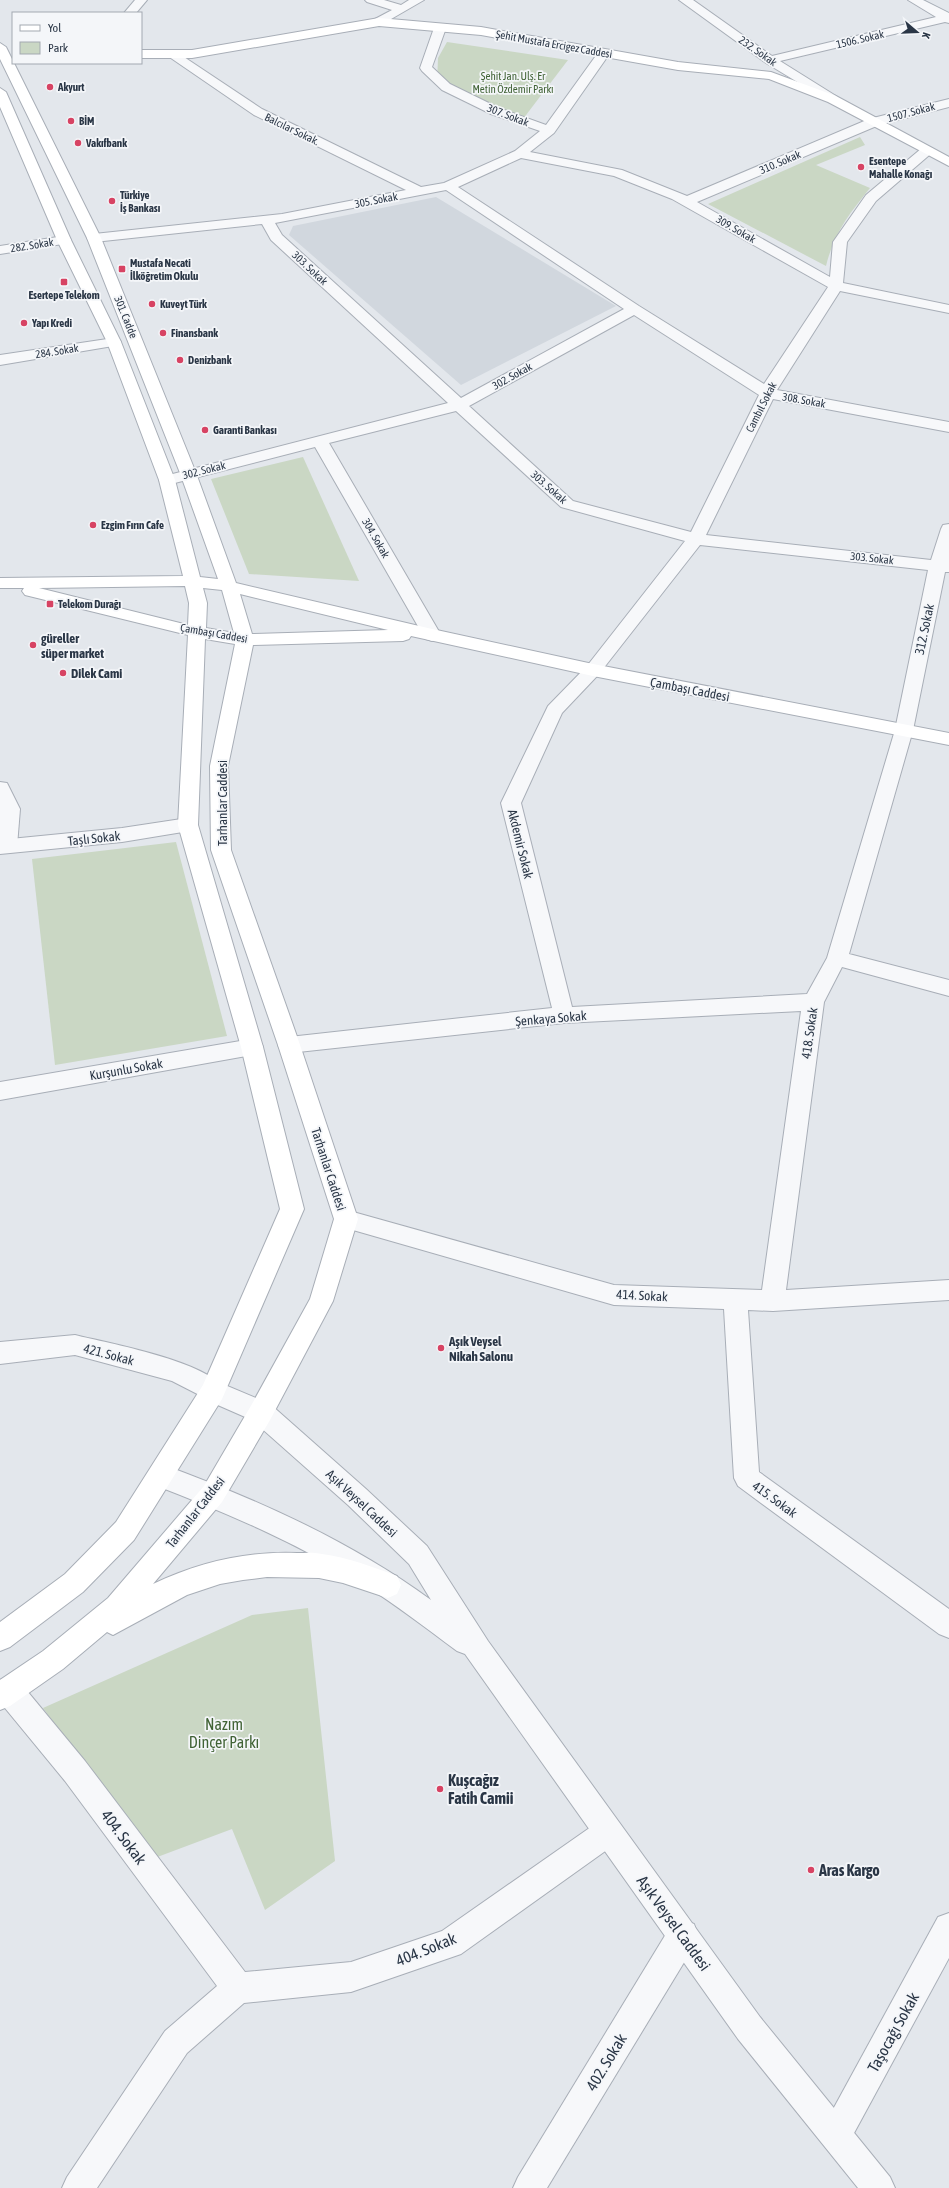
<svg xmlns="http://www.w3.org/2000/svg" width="949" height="2188" font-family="'Asap Condensed',sans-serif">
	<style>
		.built { fill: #d1d7de }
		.green { fill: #cad7c4 }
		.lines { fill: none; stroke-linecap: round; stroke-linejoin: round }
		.minor-casing { stroke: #a8aeb7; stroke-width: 2 }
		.tertiary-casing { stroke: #a8aeb7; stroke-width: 2 }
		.secondary-casing { stroke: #a8aeb7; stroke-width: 2 }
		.minor { fill: #f7f8fa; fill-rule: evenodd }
		.tertiary { fill: #f7f8fa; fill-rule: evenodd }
		.secondary { fill: #fff; fill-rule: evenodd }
		.poi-dot { fill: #d74363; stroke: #f4f6f9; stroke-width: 1.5 }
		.labels { text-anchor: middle; stroke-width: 3.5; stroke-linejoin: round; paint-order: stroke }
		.far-street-label { font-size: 11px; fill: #2a3646; stroke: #f4f6f9 }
		.far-park-label { font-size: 11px; fill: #416336; stroke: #f4f6f9 }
		.far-poi-label { font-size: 11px; font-weight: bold; fill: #2a3646; stroke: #f4f6f9; text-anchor: start }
		.street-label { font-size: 13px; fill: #2a3646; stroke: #f4f6f9 }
		.poi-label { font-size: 13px; font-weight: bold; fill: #2a3646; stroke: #f4f6f9; text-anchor: start }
		.near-park-label { font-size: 16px; fill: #416336; stroke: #f4f6f9 }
		.near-poi-label { font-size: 16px; font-weight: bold; fill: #2a3646; stroke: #f4f6f9; text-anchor: start }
		.near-street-label { font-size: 16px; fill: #2a3646; stroke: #f4f6f9 }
	</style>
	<rect width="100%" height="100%" fill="#e3e7ec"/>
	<!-- built -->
	<path class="built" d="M436,197L616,306L461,385L289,235L293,226Z"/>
	<!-- green -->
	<g class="green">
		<path d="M447,42L568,60L523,119L437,83L438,58Z"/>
		<path d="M860,137L865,145L816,165L870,188C849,214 834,233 826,266L708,204Z"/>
		<path d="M303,457L359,581L249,574L211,479Z"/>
		<path d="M176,842L227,1036L55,1065L32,859Z"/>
		<path d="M308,1608L335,1861L265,1910L232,1829L152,1859L43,1708L252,1615Z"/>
	</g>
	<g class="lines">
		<!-- minor casing -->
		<g class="minor-casing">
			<g id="minor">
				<path d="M135,0H147L136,13H124Z"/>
				<path d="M365,0H384L401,5L409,0H424L379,26L375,25L373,22L375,19L392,10L367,2Z"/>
				<path d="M679,0H693L772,56L936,17L908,0H923L949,13V23L945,22L780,61L836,96L838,99L836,102L832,103L766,63Z"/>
				<path d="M440,24L446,28L432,67L450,84L499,108L546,125L600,50H608L610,53L554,133L530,152L622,170L687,196L869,119L949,99V107L879,125L697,202L830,277L833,242L866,195L922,148H932L934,151L876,201L847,242L843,283L949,305V313L840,291L777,390L949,422V432L773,399L706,535L931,560L941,529L943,525L949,524V572H945L913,730L849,954L949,980V996L842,967L824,1002L786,1290L949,1280V1300L773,1311L748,1310L759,1472L949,1609V1638L939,1634L738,1486L734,1478L724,1309L614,1305L346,1228L338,1226L334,1219L338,1212L346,1210L614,1285L762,1290L801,1011L564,1023L289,1053L281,1051L278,1045L281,1039L289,1037L552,1008L501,803L548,706L587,666L685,541L561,507L456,411L329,443L441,635L438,639L432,641L426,639L423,635L315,447L167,485L161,483L159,480L161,477L448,403L271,240L262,224L94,242L89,241L87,238L89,235L94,234L282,214L406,190L254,115L165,54L167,51H175L262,109L421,187L444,183L515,151L540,131L491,114L442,90L422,71L420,68L434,28ZM521,158L614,176L672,199L828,287L764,384L639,306L458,187ZM446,190L624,309L461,398L282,235L275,223ZM634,315L759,395L691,532L573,501L469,406ZM700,545L928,570L895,730L827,958L807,994L572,1007L521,803L562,713L599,674Z"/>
				<path d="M64,236L69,237L71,240L69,243L0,254V246Z"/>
				<path d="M114,338L119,339L121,342L119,345L0,365V355Z"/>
				<path d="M0,782L7,783L20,809L17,846L14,851L7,853L0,851Z"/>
				<path d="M252,1039L260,1041L263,1047L260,1053L252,1055L0,1100V1082Z"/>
				<path d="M75,1335C107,1343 212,1362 225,1391L222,1399L213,1402L172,1381L75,1355L0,1364V1342Z"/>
				<path d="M8,1677L18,1680L85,1761L245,1972L351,1962L442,1931L598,1822L608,1818L618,1822L622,1832L618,1842L461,1954L351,1992L244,2003L187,2053L97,2188H62L67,2177L165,2031L217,1986L65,1781L0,1702V1680Z"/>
				<path d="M949,1913V1958L847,2146L836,2151L825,2146L820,2135L825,2124L938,1917Z"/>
				<path d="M683,1920L694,1924L698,1935L694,1946L547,2188H513L518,2177L672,1924Z"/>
			</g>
		</g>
		<!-- tertiary casing -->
		<g class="tertiary-casing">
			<g id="tertiary">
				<path d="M188,818L195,820L198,825L195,830L122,842L0,854V840L122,828Z"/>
				<path d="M213,1380L270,1404L366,1489L427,1546L488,1641L760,2017L890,2177L895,2188H858L738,2039L465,1654L457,1651C426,1628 396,1605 363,1584C297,1543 225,1512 152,1484L148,1476L152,1468L161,1464C256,1499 349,1540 431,1600L409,1564L348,1505L252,1420L204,1399L201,1391L204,1383Z"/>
			</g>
		</g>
		<!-- secondary casing -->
		<g class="secondary-casing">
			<g id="secondary">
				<path d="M379,18L481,27L678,62L771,72L836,96L949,157V166L828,102L769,79L678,70L481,35L379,26L192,58H141V50H192Z"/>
				<path d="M0,43L6,47L101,238L196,473L236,583L432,629L593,664L949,733V745L593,676L411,636L409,639L403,641L253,645L228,766L231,850L300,1045L358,1219L333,1301L270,1420L222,1502L153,1584C199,1562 246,1551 297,1553C305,1553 313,1552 322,1554C347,1557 373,1567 397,1576L401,1585L397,1594L388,1598L343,1583L319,1578L267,1577L243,1580L220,1584L187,1595L113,1635L107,1632L63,1669L10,1706L0,1710V1680L43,1651L108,1598L204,1486L252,1404L310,1299L334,1219L278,1045L211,850L210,766L235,644L205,639L198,825L263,1047L304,1209L222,1399L134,1540L83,1592L10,1647L0,1651V1622L65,1574L116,1522L203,1385L280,1209L241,1047L178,825L188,635L25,595L22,591L24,588H0V578L183,576L159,480L107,342L57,240L0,107V88L6,92L71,240L121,342L175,480L200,577L218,579L180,473L87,238L0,59ZM185,586L189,603L188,625L39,588ZM203,588L222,590L234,633L206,628L207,603ZM240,594L388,630L252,634Z"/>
			</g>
		</g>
		<!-- minor -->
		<use href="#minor" class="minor"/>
		<!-- tertiary -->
		<use href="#tertiary" class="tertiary"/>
		<!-- secondary -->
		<use href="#secondary" class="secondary"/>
	</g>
	<!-- markers -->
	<g class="poi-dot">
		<circle cx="50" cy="87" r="4"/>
		<circle cx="71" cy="121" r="4"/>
		<circle cx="78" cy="143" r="4"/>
		<circle cx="861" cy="167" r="4"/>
		<circle cx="112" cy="201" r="4"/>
		<rect x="118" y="265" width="8" height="8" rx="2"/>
		<rect x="60" y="278" width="8" height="8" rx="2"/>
		<circle cx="152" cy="304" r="4"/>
		<circle cx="24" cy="323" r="4"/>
		<circle cx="163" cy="333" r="4"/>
		<circle cx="180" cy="360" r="4"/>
		<circle cx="205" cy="430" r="4"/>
		<circle cx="93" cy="525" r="4"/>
		<rect x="46" y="600" width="8" height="8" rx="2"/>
		<circle cx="33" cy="645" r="4"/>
		<circle cx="63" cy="673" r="4"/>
		<circle cx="441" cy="1348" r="4"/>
		<circle cx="440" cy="1789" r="4"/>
		<circle cx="811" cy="1870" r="4"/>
	</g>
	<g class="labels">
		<!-- far-street labels -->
		<g class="far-street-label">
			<text transform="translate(860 39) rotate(-13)" y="4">1506. Sokak</text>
			<text transform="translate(554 44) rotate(10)" y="4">Şehit Mustafa Ercigez Caddesi</text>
			<text transform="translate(758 51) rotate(35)" y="4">232. Sokak</text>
			<text transform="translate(911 112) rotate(-15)" y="4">1507. Sokak</text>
			<text transform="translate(508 115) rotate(21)" y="4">307. Sokak</text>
			<text transform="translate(292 129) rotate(26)" y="4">Balcılar Sokak.</text>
			<text transform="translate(780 162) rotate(-23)" y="4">310. Sokak</text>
			<text transform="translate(376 200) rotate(-11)" y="4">305. Sokak</text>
			<text transform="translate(736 229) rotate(30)" y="4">309. Sokak</text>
			<text transform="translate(32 245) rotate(-9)" y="4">282. Sokak</text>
			<text transform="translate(310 268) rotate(43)" y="4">303. Sokak</text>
			<text transform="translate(126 317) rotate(68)" y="4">301. Cadde</text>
			<text transform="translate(57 351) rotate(-9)" y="4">284. Sokak</text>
			<text transform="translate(512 376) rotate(-29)" y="4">302. Sokak</text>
			<text transform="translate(804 400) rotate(10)" y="4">308. Sokak</text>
			<text transform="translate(761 407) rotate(-63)" y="4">Cambıl Sokak</text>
			<text transform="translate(204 470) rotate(-14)" y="4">302. Sokak</text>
			<text transform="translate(549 487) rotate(41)" y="4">303. Sokak</text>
			<text transform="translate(376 538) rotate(60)" y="4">304. Sokak</text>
			<text transform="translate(872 558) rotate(6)" y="4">303. Sokak</text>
			<text transform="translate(214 633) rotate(10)" y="4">Çambaşı Caddesi</text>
		</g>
		<!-- far-park labels -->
		<g class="far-park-label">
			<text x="513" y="80">Şehit Jan. Ulş. Er<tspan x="513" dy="13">Metin Özdemir Parkı</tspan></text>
		</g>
		<!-- far-poi labels -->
		<g class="far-poi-label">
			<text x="58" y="91">Akyurt</text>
			<text x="79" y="125">BİM</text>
			<text x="86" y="147">Vakıfbank</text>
			<text x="869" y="165">Esentepe<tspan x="869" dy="13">Mahalle Konağı</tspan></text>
			<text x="120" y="199">Türkiye<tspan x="120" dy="13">İş Bankası</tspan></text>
			<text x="130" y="267">Mustafa Necati<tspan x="130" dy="13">İlköğretim Okulu</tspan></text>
			<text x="64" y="299" text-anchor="middle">Esertepe Telekom</text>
			<text x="160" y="308">Kuveyt Türk</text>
			<text x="32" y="327">Yapı Kredi</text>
			<text x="171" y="337">Finansbank</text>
			<text x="188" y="364">Denizbank</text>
			<text x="213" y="434">Garanti Bankası</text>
			<text x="101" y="529">Ezgim Fırın Cafe</text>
			<text x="58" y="608">Telekom Durağı</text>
		</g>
		<!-- street labels -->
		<g class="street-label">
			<text transform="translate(924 629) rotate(-78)" y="5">312. Sokak</text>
			<text transform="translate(690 689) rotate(11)" y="5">Çambaşı Caddesi</text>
			<text transform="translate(222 803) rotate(-90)" y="5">Tarhanlar Caddesi</text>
			<text transform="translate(94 838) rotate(-6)" y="5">Taşlı Sokak</text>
			<text transform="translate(521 844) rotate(76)" y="5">Akdemir Sokak</text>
			<text transform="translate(551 1018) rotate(-5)" y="5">Şenkaya Sokak</text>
			<text transform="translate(809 1033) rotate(-82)" y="5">418. Sokak</text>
			<text transform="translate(126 1069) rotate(-10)" y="5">Kurşunlu Sokak</text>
			<text transform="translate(329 1169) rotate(72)" y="5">Tarhanlar Caddesi</text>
			<text transform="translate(642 1295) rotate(3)" y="5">414. Sokak</text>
			<text transform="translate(109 1354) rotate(15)" y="5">421. Sokak</text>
			<text transform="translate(775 1499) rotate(36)" y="5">415. Sokak</text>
			<text transform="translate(362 1503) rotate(43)" y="5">Aşık Veysel Caddesi</text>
			<text transform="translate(195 1512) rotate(-52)" y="5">Tarhanlar Caddesi</text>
		</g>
		<!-- poi labels -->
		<g class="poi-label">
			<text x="41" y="643">güreller<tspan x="41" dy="15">süper market</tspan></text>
			<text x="71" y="678">Dilek Cami</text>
			<text x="449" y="1346">Aşık Veysel<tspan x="449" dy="15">Nikah Salonu</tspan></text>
		</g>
		<!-- near-park labels -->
		<g class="near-park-label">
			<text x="224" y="1730">Nazım<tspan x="224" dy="18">Dinçer Parkı</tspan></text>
		</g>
		<!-- near-poi labels -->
		<g class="near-poi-label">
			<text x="448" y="1786">Kuşcağız<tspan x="448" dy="18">Fatih Camii</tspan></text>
			<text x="819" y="1876">Aras Kargo</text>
		</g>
		<!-- near-street labels -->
		<g class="near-street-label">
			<text transform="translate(124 1837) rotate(53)" y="6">404. Sokak</text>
			<text transform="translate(674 1923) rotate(54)" y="6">Aşık Veysel Caddesi</text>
			<text transform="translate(426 1949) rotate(-22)" y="6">404. Sokak</text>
			<text transform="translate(893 2032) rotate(-61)" y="6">Taşocağı Sokak</text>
			<text transform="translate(606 2062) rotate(-59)" y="6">402. Sokak</text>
		</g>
	</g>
	<!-- legend -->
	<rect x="12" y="12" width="130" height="52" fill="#f4f6f9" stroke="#a3a9b1"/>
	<rect x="20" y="25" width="20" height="6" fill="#ffffff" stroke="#a3a9b1"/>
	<text x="48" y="32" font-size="12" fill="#2a3646">Yol</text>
	<rect x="20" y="42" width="20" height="12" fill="#cad7c4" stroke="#a3a9b1"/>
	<text x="48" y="52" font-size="12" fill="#2a3646">Park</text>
	<!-- north arrow -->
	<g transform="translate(917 32) rotate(109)" stroke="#f4f6f9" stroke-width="3" paint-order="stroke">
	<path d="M0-3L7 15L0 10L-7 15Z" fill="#2a3646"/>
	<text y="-6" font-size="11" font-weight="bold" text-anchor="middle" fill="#2a3646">K</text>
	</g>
</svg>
